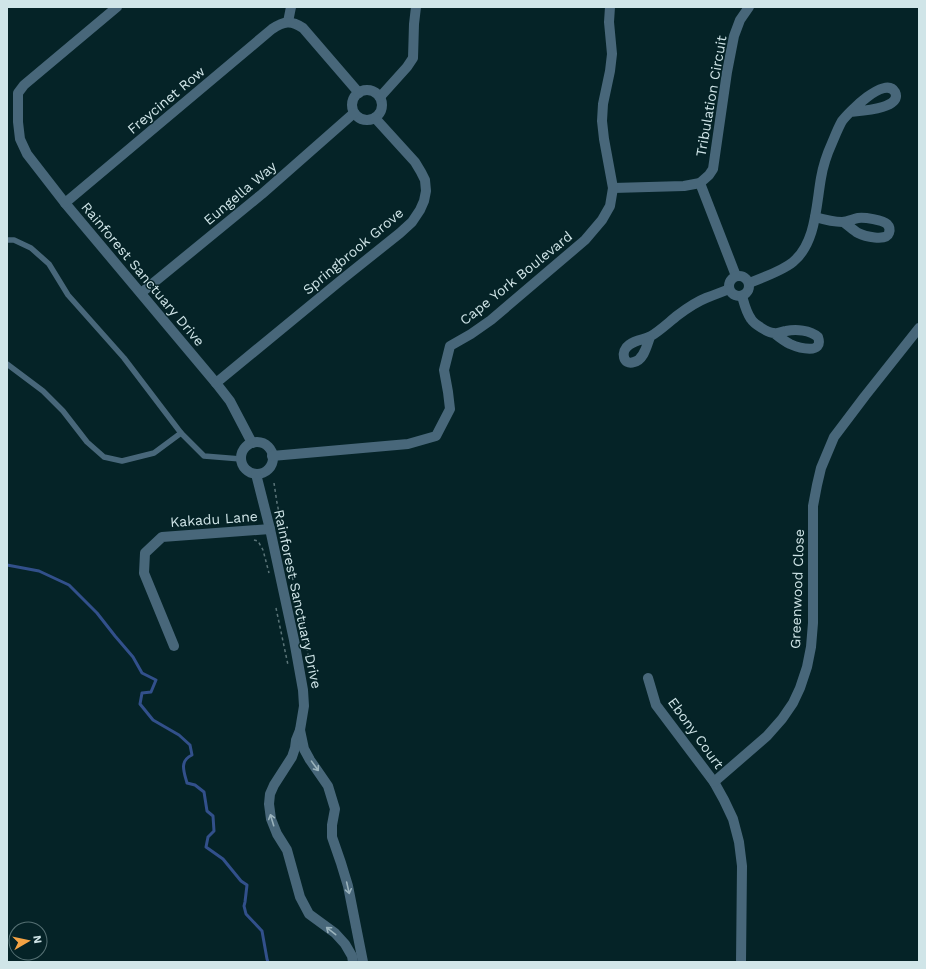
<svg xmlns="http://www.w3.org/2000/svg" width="926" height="969" font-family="'Work Sans',sans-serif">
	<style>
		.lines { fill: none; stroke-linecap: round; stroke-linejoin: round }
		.stream { stroke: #32508b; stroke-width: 3 }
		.path { stroke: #5b7579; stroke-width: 1.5; stroke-dasharray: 3 3; stroke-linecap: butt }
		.lane { stroke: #48677a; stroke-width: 5.5 }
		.street { stroke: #48677a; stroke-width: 10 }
		.oneway { stroke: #9ab3bc }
		.labels { text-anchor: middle; stroke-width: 3; stroke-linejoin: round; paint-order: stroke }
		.street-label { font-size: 14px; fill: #d0e5e8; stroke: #052327 }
	</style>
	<rect width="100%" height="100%" fill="#052327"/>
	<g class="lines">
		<!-- stream -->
		<path class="stream" d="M7,565L39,571L69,585L97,613L115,636L133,657L142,673L156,680L151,692L142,693L140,704L153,720L179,735L190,745L192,755C179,761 184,772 187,783L195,785L204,792L207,811L213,816L214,831L208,837L206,847L223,859L241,881L247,885L245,902L244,906L246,914L262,931L267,959L268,962"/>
		<!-- path -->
		<g class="path">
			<path d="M274,483L277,503L308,653V662"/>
			<path d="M254,540L258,541L263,550L269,573"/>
			<path d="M276,608L288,665"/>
		</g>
		<!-- lane -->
		<g class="lane">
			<path d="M7,240H14L31,248L49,264L68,295L124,358L181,433L204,456L241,459"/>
			<path d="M7,364L43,391L63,411L87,442L104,457L122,461L154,453L181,433"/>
		</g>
		<!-- street -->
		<g class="street">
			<path d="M117,7L24,85L18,93V122L20,139L27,154L65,203L216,383L230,401L252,443"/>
			<path d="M288,22L291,7"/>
			<circle cx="367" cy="105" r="15"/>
			<path d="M380,97L407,67L413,58L414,24L416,7"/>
			<path d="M700,183L736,276"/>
			<path d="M613,188L684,186L700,183L709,175L713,169L727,72L734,36L740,20L749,7"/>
			<path d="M65,203L272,29C284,21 291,20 303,28L359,93"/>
			<path d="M815,217C822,219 835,222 842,222C847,222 853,219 858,218C864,217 883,220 887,224C890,227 890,230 889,233C886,242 864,236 858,233C853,230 848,225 843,222"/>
			<circle cx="739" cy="286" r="10"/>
			<path d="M749,283C762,278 782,271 793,262C816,243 816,206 821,178C823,166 827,154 832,143C835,136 838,128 842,121C848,113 885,75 895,92C903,109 859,111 851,112"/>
			<path d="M141,293L262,194L354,113"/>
			<path d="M742,296C744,303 746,312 751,319C754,324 768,333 774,333C777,334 783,331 786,331C796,329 810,330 818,337C824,355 799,348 790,344C784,341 779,337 774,333"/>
			<path d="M650,337C647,345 644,360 634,362C623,366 620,351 629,345C637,339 645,340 651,336C661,330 669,322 678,315C686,309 696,302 706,298C714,295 722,292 729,289"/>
			<path d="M216,383L340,281L400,233L412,222L420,210L424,201L426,191L425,180L421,172L415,162L375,118"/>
			<circle cx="257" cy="458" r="16"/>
			<path d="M272,456L408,444L436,436L450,409L448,392L444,370L450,346L471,334L491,320L585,240L602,220L610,206L613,188L604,139L602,121L603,104L610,71L612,54L609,22L610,7"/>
			<path d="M256,474L270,529L294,640L303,690L304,706L300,730L296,740L295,748L292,757L274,785L270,794L269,804L271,819L277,834L287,850L300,897L309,914L335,933L345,944L352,956L353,962"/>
			<path d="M174,646L144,573L145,553L162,537L270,529"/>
			<path d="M648,678L656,705L714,782L724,800L733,819L739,842L742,866L741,962"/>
			<path d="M300,730L304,749L310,760L328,786L335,809L332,825V837L341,863L348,886L363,962"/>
			<path d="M714,782L767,736L782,719L793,703L800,688L807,667L811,647L813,623V506L817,485L821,468L834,437L865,396L919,328"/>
		</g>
	</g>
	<!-- one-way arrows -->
	<defs><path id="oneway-shaft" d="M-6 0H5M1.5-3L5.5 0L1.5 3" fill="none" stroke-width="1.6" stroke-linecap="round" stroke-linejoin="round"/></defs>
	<g class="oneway">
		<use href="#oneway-shaft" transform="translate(315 766) rotate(54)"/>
		<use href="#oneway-shaft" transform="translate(272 820) rotate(-107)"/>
		<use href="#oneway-shaft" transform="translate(348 888) rotate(77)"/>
		<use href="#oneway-shaft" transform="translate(331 931) rotate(-142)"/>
	</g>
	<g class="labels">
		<!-- street labels -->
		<g class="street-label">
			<text transform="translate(711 96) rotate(-80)" y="5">Tribulation Circuit</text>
			<text transform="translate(166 100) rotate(-40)" y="5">Freycinet Row</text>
			<text transform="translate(240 193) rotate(-40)" y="5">Eungella Way</text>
			<text transform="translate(353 251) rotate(-40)" y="5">Springbrook Grove</text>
			<text transform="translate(143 274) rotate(50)" y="5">Rainforest Sanctuary Drive</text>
			<text transform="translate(516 278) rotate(-39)" y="5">Cape York Boulevard</text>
			<text transform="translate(214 519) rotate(-4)" y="5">Kakadu Lane</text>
			<text transform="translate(797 589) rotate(-88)" y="5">Greenwood Close</text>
			<text transform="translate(298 599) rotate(78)" y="5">Rainforest Sanctuary Drive</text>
			<text transform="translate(696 733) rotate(54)" y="5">Ebony Court</text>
		</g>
	</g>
	<!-- border -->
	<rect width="926" height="969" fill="none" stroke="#d0e5e8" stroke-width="16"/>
	<!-- north arrow -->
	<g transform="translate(28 941) rotate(81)"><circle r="19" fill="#052327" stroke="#567174"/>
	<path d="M0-3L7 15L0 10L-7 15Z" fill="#f4a344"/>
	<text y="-6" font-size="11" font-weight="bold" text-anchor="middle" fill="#d0e5e8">N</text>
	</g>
</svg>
